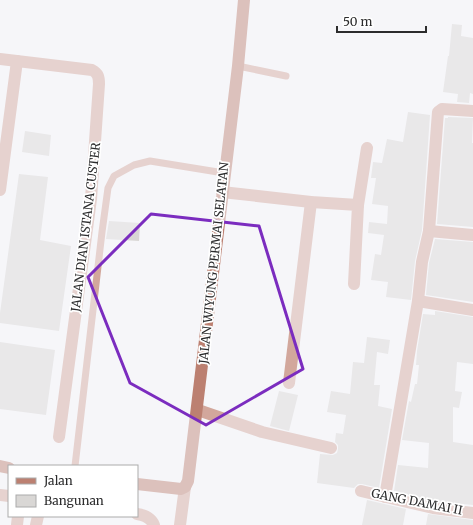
<svg xmlns="http://www.w3.org/2000/svg" width="473" height="525" font-family="Merriweather,serif">
	<style>
		.building { fill: #d9d7d5 }
		.lines { fill: none; stroke-linecap: round; stroke-linejoin: round }
		.lane { stroke: #d2a79c; stroke-width: 7 }
		.street { stroke: #d2a79c; stroke-width: 12 }
		.secondary { stroke: #bc8071; stroke-width: 12 }
		.marked { fill: none; stroke: #7b2cbf; stroke-width: 3; stroke-linejoin: round }
		.labels { text-anchor: middle; stroke-width: 3.5; stroke-linejoin: round; paint-order: stroke }
		.street-label { font-size: 12px; fill: #2c2c2d; stroke: #fff }
	</style>
	<rect width="100%" height="100%" fill="#f6f6f9"/>
	<!-- building -->
	<g class="building">
		<path d="M452,24L462,25L461,36L473,38V94L470,93L469,103L457,102L458,94L443,92L448,56H449Z"/>
		<path d="M408,112L430,115L422,230L415,261L411,300L386,297L388,282L371,280L375,254L381,255L384,235L368,233L369,222L387,224L388,206L372,204L376,178H371L373,162L382,163L387,139L403,142Z"/>
		<path d="M448,117L473,118L472,143H473V227L437,224L445,118H448Z"/>
		<path d="M25,131L51,135L49,156L22,152Z"/>
		<path d="M19,174L48,177L40,240L71,246L59,331L0,323V313Z"/>
		<path d="M109,221L140,223L139,241L106,239Z"/>
		<path d="M435,239L473,242V302L426,295L429,263Z"/>
		<path d="M435,311L473,317V364L457,362L455,391L462,392L459,408L453,407V442L473,445V505L434,501L394,491L398,465L428,468L429,443L402,440L409,401L411,402L415,384H417L419,365H416L417,351L423,314L435,315Z"/>
		<path d="M367,337L390,340L388,354L377,352L374,385H380L378,406L392,409L379,488L362,484H358L354,488L317,483L320,454L333,455L337,453L338,449V445L335,442L336,433L343,434L346,415L327,412L331,391L350,394L353,362L364,363Z"/>
		<path d="M0,342L55,350L46,415L0,409Z"/>
		<path d="M279,391L298,395L289,431L270,426Z"/>
		<path d="M367,500L406,509L403,525H362Z"/>
		<path d="M428,514L473,520V525H426Z"/>
	</g>
	<g class="lines">
		<!-- lane -->
		<g class="lane">
			<path d="M238,66L286,76"/>
			<path d="M75,466L102,232L108,188L114,176L134,165L150,161L224,173"/>
		</g>
		<!-- street -->
		<g class="street">
			<path d="M0,59L92,70C98,73 99,77 99,84L91,199L59,437"/>
			<path d="M0,190L17,61"/>
			<path d="M222,192L311,202L358,205L354,284"/>
			<path d="M358,205L367,148"/>
			<path d="M429,231L473,235"/>
			<path d="M418,301L473,310"/>
			<path d="M289,383L311,202"/>
			<path d="M198,410L262,432L331,448"/>
			<path d="M361,491L433,508L473,513"/>
			<path d="M0,495L9,496"/>
			<path d="M385,497L418,301L422,262L429,231L438,112L442,109L473,111"/>
			<path d="M137,514C145,515 151,518 154,525"/>
			<path d="M17,525L18,516"/>
			<path d="M36,525L38,516"/>
			<path d="M180,525L185,487"/>
		</g>
		<!-- secondary -->
		<g class="secondary">
			<path d="M0,466L9,468"/>
			<path d="M137,484L181,489L185,487L188,481L238,66L244,0"/>
		</g>
	</g>
	<!-- marked area -->
	<path d="M0 0H473V525H0ZM151,214L259,226L303,369L206,425L130,383L88,277Z" fill="#f6f6f9" fill-opacity=".55" fill-rule="evenodd"/>
	<path class="marked" d="M151,214L259,226L303,369L206,425L130,383L88,277Z"/>
	<g class="labels">
		<!-- street labels -->
		<g class="street-label">
			<text transform="translate(86 227) rotate(-83)" y="4">JALAN DIAN ISTANA CUSTER</text>
			<text transform="translate(214 263) rotate(-84)" y="4">JALAN WIYUNG PERMAI SELATAN</text>
			<text transform="translate(417 502) rotate(11)" y="4">GANG DAMAI II</text>
		</g>
	</g>
	<!-- legend -->
	<rect x="8" y="465" width="130" height="52" fill="#ffffff" stroke="#ababab"/>
	<rect x="16" y="478" width="20" height="6" fill="#bc8071" stroke="#ababab"/>
	<text x="44" y="485" font-size="12" fill="#2c2c2d">Jalan</text>
	<rect x="16" y="495" width="20" height="12" fill="#d9d7d5" stroke="#ababab"/>
	<text x="44" y="505" font-size="12" fill="#2c2c2d">Bangunan</text>
	<!-- scale -->
	<path d="M337 26v6h89v-6" fill="none" stroke="#2c2c2d" stroke-width="2"/>
	<text x="343" y="26" font-size="12" fill="#2c2c2d" stroke="#ffffff" stroke-width="3" paint-order="stroke">50 m</text>
</svg>
